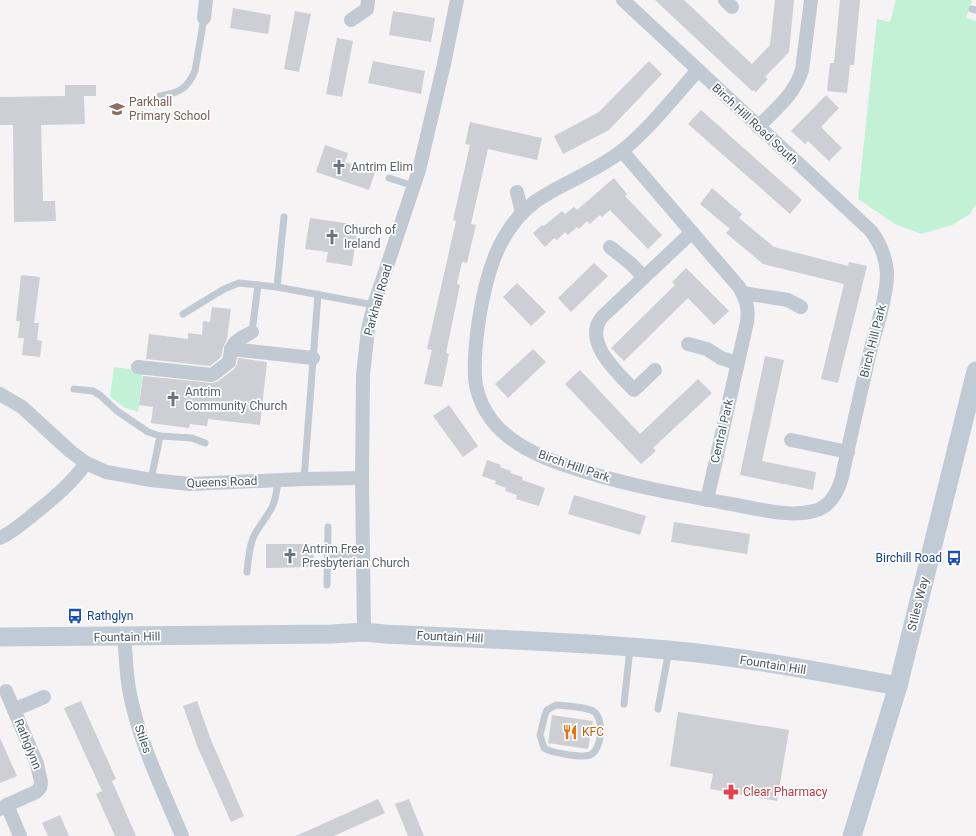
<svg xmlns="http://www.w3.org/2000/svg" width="976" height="836" font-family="Roboto,sans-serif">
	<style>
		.green { fill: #c3f1d5 }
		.building { fill: #cdcfd5 }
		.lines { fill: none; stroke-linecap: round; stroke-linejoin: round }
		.lane { stroke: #c1cad2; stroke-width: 7 }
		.street { stroke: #c1cad2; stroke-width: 14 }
		.secondary { stroke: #c1cbd6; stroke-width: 19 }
		.labels { text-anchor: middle; stroke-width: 3.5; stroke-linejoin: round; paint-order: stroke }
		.education-label { font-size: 12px; fill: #785e54; stroke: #fff; text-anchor: start }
		.street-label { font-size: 12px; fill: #4a5661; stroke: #fff }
		.worship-label { font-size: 12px; fill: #5b616d; stroke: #fff; text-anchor: start }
		.transit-label { font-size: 12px; fill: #164399; stroke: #fff; text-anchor: end }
		.food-label { font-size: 12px; fill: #c56008; stroke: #fff; text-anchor: start }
		.health-label { font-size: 12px; fill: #be3a42; stroke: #fff; text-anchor: start }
	</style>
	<rect width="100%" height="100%" fill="#f5f3f3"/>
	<!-- green -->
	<g class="green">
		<path d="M896,0H970L972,1L966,18L976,21V204L970,214L952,225L921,234L895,224L858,199L877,19L890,22Z"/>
		<path d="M114,367L143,371L138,412L123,407L110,396Z"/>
	</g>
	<!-- building -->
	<g class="building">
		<path d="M655,0H684L752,64L770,45L775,0H794L789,52L765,77L768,79L756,92L753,90L752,91Z"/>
		<path d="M840,0H860L854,65H850L847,93L827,91L830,63H834Z"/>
		<path d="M233,8L271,15L268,34L230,28Z"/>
		<path d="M295,11L311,14L299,72L284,69Z"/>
		<path d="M393,11L435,18L431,42L389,35Z"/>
		<path d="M337,38L353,41L342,97L326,94Z"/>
		<path d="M373,61L425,71L421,94L368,83Z"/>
		<path d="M649,61L662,74L609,130L563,154L554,136L599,112Z"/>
		<path d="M65,85H96V96H84L85,124L41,125L43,201H55L56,221L14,222L13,125H0V97L65,96Z"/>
		<path d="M826,95L839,108L821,127L842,148L829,161L808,141L805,144L791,131Z"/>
		<path d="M701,110L802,200L790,214L688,124Z"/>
		<path d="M470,122L542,138L537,160L488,149L471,224L476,225L471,246L467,263L462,262L457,284L460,285L446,353L449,354L442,387L424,384L432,350L427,349L456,221L453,220L470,145L465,144Z"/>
		<path d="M325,145L348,153L345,162L375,172L369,190L316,172Z"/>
		<path d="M614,178L627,194L625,196L662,235L648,249L610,210L602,217L600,215L590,224L587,221L579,229L577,227L568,235L565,232L557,240L554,238L545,247L533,233L542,225L544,226L562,211L565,214L574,207L577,210Z"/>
		<path d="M712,188L742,214L739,218L774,247L848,266L849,262L867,266L838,383L821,379L844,284L763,264L726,233L730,229L700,204Z"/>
		<path d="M310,218L358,225L352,266L326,262L328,252L305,249Z"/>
		<path d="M594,263L608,276L571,312L558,298Z"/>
		<path d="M686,268L729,311L714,325L688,298L624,361L611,348L675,285L672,282Z"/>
		<path d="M21,275L40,277L34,323H39L37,340L42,341L40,357L22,355L24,338H18L20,321H16Z"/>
		<path d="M517,283L546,312L531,326L503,297Z"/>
		<path d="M212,307L231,309L227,339L223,348L221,357L210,366L146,359L149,334L188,339V333L202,335L203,321L210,322Z"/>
		<path d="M533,349L546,362L508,398L495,384Z"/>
		<path d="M765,356L784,360L762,461L816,472L813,490L740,475Z"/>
		<path d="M238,358L267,362L260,425L208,419L207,426L190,424L189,428L151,423L153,407L139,405L143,376L212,383L217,382L234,369L237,364Z"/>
		<path d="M580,370L640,434L698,379L712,393L653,448L656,451L641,464L565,384Z"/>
		<path d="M449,405L478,446L463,457L433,416Z"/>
		<path d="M487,460L501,465L500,467L511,471L510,473L523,477L522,480L545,488L539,506L516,499L517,495L505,491L506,488L495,484L496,481L482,476Z"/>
		<path d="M574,495L646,516L640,535L568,514Z"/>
		<path d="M674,522L750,534L747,554L671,542Z"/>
		<path d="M266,544H313L314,567L266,568Z"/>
		<path d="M81,701L116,779L112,781L136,836H115L96,794L102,791L64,708Z"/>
		<path d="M197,701L211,740L244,816L231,822L198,748L183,706Z"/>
		<path d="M678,712L789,730L777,801L710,789L713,774L670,766Z"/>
		<path d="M552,715L593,721L588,749L548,743Z"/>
		<path d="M0,738L17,776L0,783Z"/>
		<path d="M378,799L385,813L334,836H296Z"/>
		<path d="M409,799L415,814L424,836H408L395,804Z"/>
		<path d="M60,815L69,836H48L42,823Z"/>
	</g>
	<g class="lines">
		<!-- lane -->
		<g class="lane">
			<path d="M972,9L976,10"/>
			<path d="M160,96C179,93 187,89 195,71L204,18"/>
			<path d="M389,178L414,186"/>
			<path d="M277,287L284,217"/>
			<path d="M183,314L224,289L239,283L277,287L374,305"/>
			<path d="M252,332L258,285"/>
			<path d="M74,389L93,391L101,396L117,411L148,432L160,436L192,438L205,443"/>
			<path d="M304,479L318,294"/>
			<path d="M151,480L160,436"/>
			<path d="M327,555L363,554"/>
			<path d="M247,572C248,560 249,549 253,538C258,526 268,517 273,505C276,498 277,489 278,481"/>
			<path d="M327,585L328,527"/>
			<path d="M624,704L630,648"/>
			<path d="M556,705C565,706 585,707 593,711C605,718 602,750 590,755C582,758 551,753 544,748L540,735L545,715L547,710Z"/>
			<path d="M658,709L669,650"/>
		</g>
		<!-- street -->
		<g class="street">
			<path d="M623,0C706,77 788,154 871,231C880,243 886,257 887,273C887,296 877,326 871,348C861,391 851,434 842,477C838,492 830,507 814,511C789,518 756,508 731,504C681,495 631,486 583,471C557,463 531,454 510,438C491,424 477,402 475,378C474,359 476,339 479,319C486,275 498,229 536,201C564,182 597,171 623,150C651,127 674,97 698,70"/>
			<path d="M725,0L732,7"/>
			<path d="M204,18L206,0"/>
			<path d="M351,20L367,9L368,0"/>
			<path d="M758,127C775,110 795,94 802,70L811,0"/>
			<path d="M622,151L739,287C746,299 749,308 747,322L707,500"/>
			<path d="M517,192L522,213"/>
			<path d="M610,247L630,263L644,277"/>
			<path d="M743,293L788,300L801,307"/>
			<path d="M688,344L707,349L721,358L737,363"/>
			<path d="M231,349L313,358"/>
			<path d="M138,367L212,375L229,362C232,341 234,342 252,332"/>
			<path d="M655,370L634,390C618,373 582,342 602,317L692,232"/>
			<path d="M0,394L22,407L70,451L86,463L106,472L151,480L190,484L304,479L362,478"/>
			<path d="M791,440L848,452"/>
			<path d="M0,538C13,532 24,522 35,513C54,498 72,483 86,463"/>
			<path d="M364,632L362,478L363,375L368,329L374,305L419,170L444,64L457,0"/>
			<path d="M124,637C126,654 126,672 129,689C138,740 162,788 182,836"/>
			<path d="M6,691L37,764L41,782L40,788L36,792L7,805"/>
			<path d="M14,710L44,697"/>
			<path d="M0,809L7,805L20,836"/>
		</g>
		<!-- secondary -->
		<g class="secondary">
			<path d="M0,637L332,634L364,632L385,634C479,639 574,641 668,650C745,657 822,672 898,686"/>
			<path d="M852,836L898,686L976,371"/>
		</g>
	</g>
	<!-- icons -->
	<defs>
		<g id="school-bare" transform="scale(1.2)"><path d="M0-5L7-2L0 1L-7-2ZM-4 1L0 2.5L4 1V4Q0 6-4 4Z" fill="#8d6e63" stroke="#fff" stroke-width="2.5" paint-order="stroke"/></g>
		<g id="church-bare" transform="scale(1.2)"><path d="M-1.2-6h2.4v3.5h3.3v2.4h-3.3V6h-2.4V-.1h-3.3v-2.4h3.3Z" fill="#6b7280" stroke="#fff" stroke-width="2.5" paint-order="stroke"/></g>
		<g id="bus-bare" transform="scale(1.2)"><path d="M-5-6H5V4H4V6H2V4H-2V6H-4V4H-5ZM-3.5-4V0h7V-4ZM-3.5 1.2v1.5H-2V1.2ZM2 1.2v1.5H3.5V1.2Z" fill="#1a4fb4" stroke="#fff" stroke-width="2.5" paint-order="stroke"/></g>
		<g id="restaurant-bare" transform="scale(1.2)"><path d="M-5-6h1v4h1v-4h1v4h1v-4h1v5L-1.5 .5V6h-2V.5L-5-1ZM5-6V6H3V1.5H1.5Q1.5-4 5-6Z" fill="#e8710a" stroke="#fff" stroke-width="2.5" paint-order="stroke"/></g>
		<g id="pharmacy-bare" transform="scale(1.2)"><path d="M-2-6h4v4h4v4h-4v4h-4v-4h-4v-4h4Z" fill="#e0444e" stroke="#fff" stroke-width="2.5" paint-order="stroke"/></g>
	</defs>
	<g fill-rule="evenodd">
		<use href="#school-bare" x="117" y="109"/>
		<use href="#church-bare" x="339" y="167"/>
		<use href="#church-bare" x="332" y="237"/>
		<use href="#church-bare" x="173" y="399"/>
		<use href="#church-bare" x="290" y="556"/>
		<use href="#bus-bare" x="954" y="558"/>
		<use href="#bus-bare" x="75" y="616"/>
		<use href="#restaurant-bare" x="570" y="732"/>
		<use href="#pharmacy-bare" x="731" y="792"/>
	</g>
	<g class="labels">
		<!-- education labels -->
		<g class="education-label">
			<text x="129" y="106">Parkhall<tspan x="129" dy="14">Primary School</tspan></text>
		</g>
		<!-- street labels -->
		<g class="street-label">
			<text transform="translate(755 124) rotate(43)" y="4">Birch Hill Road South</text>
			<text transform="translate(378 300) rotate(-74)" y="4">Parkhall Road</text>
			<text transform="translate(873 341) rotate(-76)" y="4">Birch Hill Park</text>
			<text transform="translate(722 431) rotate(-77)" y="4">Central Park</text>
			<text transform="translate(574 466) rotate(19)" y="4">Birch Hill Park</text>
			<text transform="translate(222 482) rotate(-2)" y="4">Queens Road</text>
			<text transform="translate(918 604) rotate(-76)" y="4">Stiles Way</text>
			<text transform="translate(127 637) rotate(-1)" y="4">Fountain Hill</text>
			<text transform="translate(450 637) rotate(3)" y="4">Fountain Hill</text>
			<text transform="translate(773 665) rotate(9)" y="4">Fountain Hill</text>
			<text transform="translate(143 739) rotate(71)" y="4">Stiles</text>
			<text transform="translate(28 744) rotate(68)" y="4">Rathglynn</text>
		</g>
		<!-- worship labels -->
		<g class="worship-label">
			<text x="351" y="171">Antrim Elim</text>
			<text x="344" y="234">Church of<tspan x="344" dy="14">Ireland</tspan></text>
			<text x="185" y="396">Antrim<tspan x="185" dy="14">Community Church</tspan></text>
			<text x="302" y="553">Antrim Free<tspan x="302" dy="14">Presbyterian Church</tspan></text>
		</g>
		<!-- transit labels -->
		<g class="transit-label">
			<text x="942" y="562">Birchill Road</text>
			<text x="87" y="620" text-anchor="start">Rathglyn</text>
		</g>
		<!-- food labels -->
		<g class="food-label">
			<text x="582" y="736">KFC</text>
		</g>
		<!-- health labels -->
		<g class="health-label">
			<text x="743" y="796">Clear Pharmacy</text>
		</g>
	</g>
</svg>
